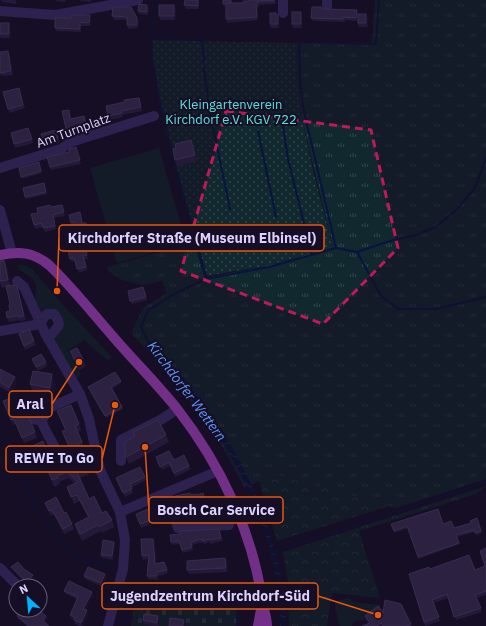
<svg xmlns="http://www.w3.org/2000/svg" width="486" height="626" font-family="'IBM Plex Sans',sans-serif">
	<style>
		.grass { fill: url(#grass-tufts) }
		.forest { fill: url(#forest-crowns) }
		.cemetery { fill: url(#cemetery-stones) }
		.park { fill: #11292e }
		.garden { fill: url(#garden-dots) }
		.water { fill: url(#water-waves) }
		.lines { fill: none; stroke-linecap: round; stroke-linejoin: round }
		.stream { stroke: #091342; stroke-width: 2 }
		.minor { stroke: #4a3884; stroke-width: 10 }
		.major { stroke: #e158ff; stroke-width: 10 }
		.wall { fill: #382752 }
		.shaded-wall { fill: #231538 }
		.building { fill: #4a3965; stroke: #61517d }
		.marked { fill: none; stroke: #c2185b; stroke-width: 3; stroke-dasharray: 8 5; stroke-linejoin: round }
		.labels { text-anchor: middle; stroke-width: 4; stroke-linejoin: round; paint-order: stroke }
		.park-label { font-size: 13px; fill: #5be1da; stroke: #160e24 }
		.street-label { font-size: 13px; fill: #dfd1ff; stroke: #160e24 }
		.water-label { font-size: 14px; font-style: italic; fill: #5f96ff; stroke: #160e24 }
		.leader { fill: none; stroke: #e8590c; stroke-width: 1.5 }
		.callout-dot { fill: #e8590c; stroke: #160e24; stroke-width: 1.5 }
		.callout { fill: #160e24; stroke: #e8590c; stroke-width: 1.5 }
		.callout-label { font-size: 14px; text-anchor: middle; font-weight: bold; fill: #dfd1ff }
	</style>
	<defs>
		<pattern id="grass-tufts" width="24" height="20" patternUnits="userSpaceOnUse"><rect width="24" height="20" fill="#11292e"/><path d="M3 7l-1-3M5 7V3M7 7l1-3M15 17l-1-3M17 17v-4M19 17l1-3" fill="none" stroke="#33474d"/></pattern>
		<pattern id="forest-crowns" width="20" height="18" patternUnits="userSpaceOnUse"><rect width="20" height="18" fill="#11292e"/><path d="M2 6a3 3 0 1 1 6 0M12 15a3 3 0 1 1 6 0" fill="none" stroke="#33474d"/></pattern>
		<pattern id="cemetery-stones" width="16" height="16" patternUnits="userSpaceOnUse"><rect width="16" height="16" fill="#11292e"/><path d="M2 7V4a2 2 0 0 1 4 0v3zM10 15v-3a2 2 0 0 1 4 0v3z" fill="#33474d"/></pattern>
		<pattern id="garden-dots" width="8" height="8" patternUnits="userSpaceOnUse"><rect width="8" height="8" fill="#11292e"/><path d="M2 2h.1M6 6h.1" fill="none" stroke="#33474d" stroke-width="1.8" stroke-linecap="round"/></pattern>
		<pattern id="water-waves" width="16" height="10" patternUnits="userSpaceOnUse"><rect width="16" height="10" fill="#091342"/><path d="M0 5q4-4 8 0t8 0" fill="none" stroke="#2c345e"/></pattern>
	</defs>
	<rect width="100%" height="100%" fill="#160e24"/>
	<!-- grass -->
	<path class="grass" d="M375,0H486V479L396,508L277,475L244,487L218,439L207,422L163,368L131,333L143,308L167,293L162,281L142,285L122,280L108,271L107,267L194,242L205,278L269,265L333,247L302,119L296,70L297,43L372,42Z"/>
	<!-- forest -->
	<g class="forest">
		<path d="M277,475L376,502L389,506L277,541L259,481Z"/>
		<path d="M486,486L476,494L359,531L380,598L332,593L327,626H289L288,582L283,552Z"/>
	</g>
	<!-- cemetery -->
	<path class="cemetery" d="M138,588L237,593L236,626H131Z"/>
	<!-- park -->
	<g class="park">
		<path d="M159,148L186,243L117,263L90,168Z"/>
		<path d="M19,265C26,265 31,267 35,272C59,302 86,329 112,357L111,359L107,360L84,340L68,350L81,375L76,379L54,341C59,331 66,322 58,312L40,315L35,303L36,285L32,278L18,269Z"/>
		<path d="M348,598L354,602L382,605L363,620L355,621L352,624V626H340L338,622L335,605L337,601Z"/>
	</g>
	<!-- garden -->
	<path class="garden" d="M151,40L297,43L296,70L302,119L314,174L333,247L269,265L207,276L164,126L152,57Z"/>
	<!-- water -->
	<path class="water" d="M180,373C196,395 215,418 229,442C262,498 284,561 286,626H280C281,551 248,477 205,416C196,403 185,390 175,377Z"/>
	<g class="lines">
		<!-- stream -->
		<g class="stream">
			<path d="M157,0L152,37V57L159,99L181,188L206,279"/>
			<path d="M152,37L202,39L204,62"/>
			<path d="M204,68L209,107"/>
			<path d="M210,113L230,209"/>
			<path d="M283,126L288,159L312,255"/>
			<path d="M258,131L276,217"/>
			<path d="M336,248L303,107L300,81L299,42L376,44L379,0"/>
			<path d="M357,252L381,296L398,309H436L486,297"/>
			<path d="M179,377L151,347L141,327L148,310L178,292L206,279L269,267L336,248L357,252L393,240L412,236L436,227L457,209L475,188L486,158"/>
			<path d="M0,428L7,441L35,508L54,531L69,550L82,559L117,568"/>
			<path d="M274,552L486,482"/>
			<path d="M127,578L135,586"/>
			<path d="M135,586L239,589L238,626"/>
			<path d="M123,626L135,586"/>
		</g>
		<!-- minor -->
		<g class="minor">
			<path d="M283,0V13"/>
			<path d="M327,6V0"/>
			<path d="M0,11L55,15L138,0"/>
			<path d="M0,168L61,149L71,142L154,116"/>
			<path d="M0,210L12,253"/>
			<path d="M17,281L24,287L45,333L80,394L89,419L100,470L120,512L125,540L123,569L108,626"/>
			<path d="M41,324L42,320L47,314H54L58,320L59,325L48,339"/>
			<path d="M0,331L41,324"/>
			<circle cx="38" cy="413" r="7"/>
			<path d="M45,410L80,394"/>
			<path d="M41,420C46,433 53,443 59,456"/>
			<path d="M121,461V440L162,419L177,409"/>
			<path d="M167,493L178,528L229,525"/>
			<path d="M120,512L218,471"/>
			<path d="M0,568L18,586"/>
		</g>
		<!-- major -->
		<g class="major">
			<path d="M0,255C20,251 33,252 49,265C73,288 94,315 116,340C136,363 159,386 178,410C220,464 252,531 262,599C263,609 267,617 267,626"/>
			<path d="M258,626L262,604"/>
		</g>
	</g>
	<!-- wall -->
	<g class="wall">
		<path d="M1,0H16V4L2,2Z"/>
		<path d="M56,0H65V2L56,1Z"/>
		<path d="M80,0H91V2L81,1Z"/>
		<path d="M185,0H199V9H186L184,5Z"/>
		<path d="M249,0H275L276,4L259,5V7H257L258,20L227,23L226,19V6H224L223,4L231,3H243L249,1Z"/>
		<path d="M147,5L149,9L148,15L139,14L138,11Z"/>
		<path d="M174,5L176,9L175,20H160L159,16Z"/>
		<path d="M113,7L139,22L138,28L128,29L127,25V20H114L112,16Z"/>
		<path d="M322,9L358,14H366L368,18V27H359L357,21L345,20V22L313,21L311,18Z"/>
		<path d="M278,15L279,18V28H271L270,24Z"/>
		<path d="M302,16V28H293L292,24Z"/>
		<path d="M71,18H91V26H81V32L56,31L55,28Z"/>
		<path d="M0,23L10,27V38H1L0,36Z"/>
		<path d="M10,55L13,75L1,76L0,73Z"/>
		<path d="M20,91L25,108L10,113L8,109Z"/>
		<path d="M139,98L142,111L122,115L123,117L109,120L108,116L125,102Z"/>
		<path d="M70,113L71,119L85,120L87,129L67,133L66,129Z"/>
		<path d="M28,128L33,143L15,148L14,144Z"/>
		<path d="M57,134L59,143L45,147L44,143Z"/>
		<path d="M191,140L197,161L177,166L175,160L176,148Z"/>
		<path d="M76,147L81,164L51,170L50,167Z"/>
		<path d="M39,162L42,173L22,179L19,168Z"/>
		<path d="M44,183L47,194L26,199L23,188Z"/>
		<path d="M62,205L65,216L54,218L56,229L45,232L43,227L35,229L34,225L38,213L51,207Z"/>
		<path d="M81,215L83,223H86L88,232L77,234L75,225L72,226L71,223Z"/>
		<path d="M86,250L88,259H85L87,270L79,273L75,261L72,262L70,259Z"/>
		<path d="M0,261L7,267L11,285L18,291L26,320L20,321V320L9,322L7,318L10,311V304L6,287L2,288L0,283Z"/>
		<path d="M145,290L147,300L132,304L130,301Z"/>
		<path d="M19,334L34,341L36,345L25,350Z"/>
		<path d="M70,351L83,359L86,366L79,370L73,359Z"/>
		<path d="M32,359L46,362L47,366L38,371Z"/>
		<path d="M0,369L17,383L11,393L0,387Z"/>
		<path d="M121,381V383L112,389L123,409L106,418L88,387Z"/>
		<path d="M30,384L56,385L53,398L34,395Z"/>
		<path d="M3,401L24,414L35,432L37,438L24,443L16,424L13,425Z"/>
		<path d="M57,411L79,424L81,430L78,432L85,449L80,451L89,474L80,478L89,499L102,513L112,520L114,527L102,533L101,531L82,541L77,531L75,524L88,517L80,501L74,504L70,494L67,487L75,484L69,478L59,482L60,484L54,487L48,471L73,457L62,431L65,430Z"/>
		<path d="M133,432L166,435L169,442L129,464L125,454L135,436Z"/>
		<path d="M24,450L48,453L50,459L32,468Z"/>
		<path d="M156,457L174,460L189,466L191,469L175,477L170,466L162,470Z"/>
		<path d="M145,477L146,480L131,488L133,493L125,497L116,478Z"/>
		<path d="M203,493L207,509L202,510L201,509L195,510V509L181,513L182,521L175,496L197,495Z"/>
		<path d="M45,503L72,524L74,529L64,534L54,514L51,516Z"/>
		<path d="M163,503L168,517L141,528L136,514Z"/>
		<path d="M477,518L482,533L476,535L475,532L457,537L460,544L418,559L408,528L394,533L391,524H443L454,528L471,523Z"/>
		<path d="M219,529L223,541L210,544V542L204,544L203,542L192,545L193,550L183,553L180,544L172,545L171,542Z"/>
		<path d="M153,539L155,542L156,564L164,562L168,573L159,576L158,580L148,579L147,576L148,559L143,560L142,556Z"/>
		<path d="M114,542L115,545L113,560L102,558L101,555Z"/>
		<path d="M486,548V595L477,598L482,612L456,620L448,598L434,603L440,621L425,626L409,574L475,570L485,566Z"/>
		<path d="M225,558L227,562V572L189,574L187,570Z"/>
		<path d="M11,567L33,575L34,579L28,586L13,570Z"/>
		<path d="M84,576L106,578L103,587L85,579Z"/>
		<path d="M64,591L92,592L93,596L85,610L88,614L83,626H80L75,624L74,620L71,618L70,615L77,599L66,594Z"/>
		<path d="M383,612L411,624L412,626H362L369,623L366,620L365,616Z"/>
		<path d="M17,616H37L48,619L45,622L49,626H27L18,619Z"/>
		<path d="M158,616L160,620L159,626H154L144,624L143,620Z"/>
	</g>
	<!-- shaded-wall -->
	<g class="shaded-wall">
		<path d="M198,0H199V9L198,6Z"/>
		<path d="M256,3L257,7L258,20L257,17Z"/>
		<path d="M147,5L149,9L148,15L147,12Z"/>
		<path d="M174,5L176,9L175,20L174,16Z"/>
		<path d="M357,10L358,14L357,21L356,18Z"/>
		<path d="M301,12L302,16V28L301,24Z"/>
		<path d="M366,14L368,18V27L366,23Z"/>
		<path d="M90,15L91,18V26L89,23Z"/>
		<path d="M278,15L279,18V28L278,24Z"/>
		<path d="M137,18L139,22L138,28L137,25Z"/>
		<path d="M80,22L81,26V32L80,29Z"/>
		<path d="M9,23L10,27V38L9,34Z"/>
		<path d="M8,51L10,55L13,75L11,71Z"/>
		<path d="M4,260L7,267L11,286L8,280Z"/>
		<path d="M17,286L18,291L26,320L24,316Z"/>
		<path d="M52,374L56,385L53,398L50,388Z"/>
		<path d="M15,377L17,383L11,393L9,388Z"/>
		<path d="M153,539L155,542L156,568L155,564Z"/>
		<path d="M114,542L115,545L113,560L112,556Z"/>
		<path d="M225,558L227,562V572L226,568Z"/>
		<path d="M157,572L159,576L158,580L157,576Z"/>
		<path d="M105,574L106,578L103,587L101,583Z"/>
		<path d="M33,575L34,579L28,586L27,582Z"/>
		<path d="M92,592L93,596L84,612L83,609Z"/>
		<path d="M87,610L88,614L83,626H82L81,623Z"/>
		<path d="M46,616L48,619L44,624L43,621Z"/>
		<path d="M158,616L160,620L159,626L157,623Z"/>
		<path d="M184,620L186,624L185,626H183Z"/>
		<path d="M381,623L383,626H377Z"/>
	</g>
	<!-- building -->
	<g class="building">
		<path d="M185,0H198V6L184,5Z"/>
		<path d="M223,0H231V3H226V4H223Z"/>
		<path d="M249,0H274V1H258V3H256L257,17L226,19V3H243V1H249Z"/>
		<path d="M139,4L147,5V12L138,11Z"/>
		<rect x="159" y="5" width="15" height="11"/>
		<path d="M113,7H131L137,18V25H127V17L112,16Z"/>
		<path d="M312,7H321L322,9H325L357,10L356,18L343,17V19L311,18Z"/>
		<rect x="292" y="12" width="9" height="12"/>
		<path d="M270,13H276L278,15V24H270Z"/>
		<rect x="358" y="14" width="8" height="9"/>
		<path d="M72,15H90L89,23L80,22V29L55,28V18H71Z"/>
		<rect x="0" y="23" width="9" height="11"/>
		<path d="M8,51L11,71L0,73V52Z"/>
		<path d="M19,88L23,105L8,109L3,92Z"/>
		<path d="M139,98L141,107L121,111L122,113L108,116L106,106L125,102L124,100Z"/>
		<path d="M69,110L70,119L84,116L86,125L66,129L62,111Z"/>
		<path d="M28,128L32,139L14,144L11,133Z"/>
		<path d="M55,130L58,139L44,143L41,134Z"/>
		<path d="M191,140L195,155L175,160L173,149L176,148L175,144Z"/>
		<path d="M76,147L80,160L50,167L47,157L69,152V149Z"/>
		<path d="M39,162L41,171L21,177L19,168Z"/>
		<path d="M44,183L46,192L25,197L23,188Z"/>
		<path d="M50,205L51,207L62,205L64,212L53,215L55,226L43,228L42,223L34,225L31,214L38,213L37,208Z"/>
		<path d="M80,212L82,223H86L87,229L76,231L74,222L71,223L69,215Z"/>
		<path d="M85,246L87,255L83,256L86,267L77,269L74,258L70,259L68,250Z"/>
		<path d="M4,260L8,280L0,281V261Z"/>
		<path d="M15,285L17,286L24,316L18,317V315L7,318L6,312L10,311L9,305L10,304L6,286Z"/>
		<path d="M143,287L146,297L130,301L128,291Z"/>
		<path d="M29,329L34,341L24,346L19,334Z"/>
		<path d="M77,348L83,359L76,362L70,351Z"/>
		<path d="M41,354L46,362L36,367L32,359Z"/>
		<path d="M0,369L15,377L9,388L0,382Z"/>
		<path d="M33,371L52,374L50,388L30,384Z"/>
		<path d="M115,372L121,381L111,387L122,407L105,416L88,387Z"/>
		<path d="M16,396L24,414L27,413L35,432L22,438L14,419L11,420L3,401Z"/>
		<path d="M71,405L79,424L75,426L82,442L77,445L87,468L77,472L89,499L94,496L102,513L106,511L112,520L99,527L98,525L80,534L75,524L89,517L77,495L71,497L67,487L78,482L67,472L57,476L58,478L52,480L48,471L53,469L52,466L74,457L62,431L66,430L57,411Z"/>
		<path d="M158,420L166,435L126,457L125,454V442L135,436L133,432Z"/>
		<path d="M43,441L48,453L30,462L24,450Z"/>
		<path d="M169,451L174,460L184,455L189,466L174,473L169,462L160,467L156,457Z"/>
		<path d="M140,467L145,477L130,484L132,489L123,493L116,478Z"/>
		<path d="M190,493L191,495L197,494V495L203,493L206,505L201,507L200,505L194,507V506L179,510L181,517L175,496Z"/>
		<path d="M56,497L64,513L66,512L72,524L63,529L52,510L49,511L45,503Z"/>
		<path d="M163,503L167,514L140,524L136,514Z"/>
		<path d="M438,509L443,524L451,521L454,528L471,523L470,521L477,518L481,531L475,533L474,530L456,535L459,543L418,557L407,526L394,531L391,524Z"/>
		<path d="M219,529L221,538L209,540V539L202,541V539L191,542L192,547L182,550L179,541L171,542L170,535L180,534V531Z"/>
		<path d="M141,539H153L155,564L164,562L167,570L157,572V576H147L149,555L142,556Z"/>
		<path d="M103,540L114,542L112,556L101,555Z"/>
		<path d="M486,548V591L475,595L481,608L454,617L447,594L432,600L439,617L424,622L409,574L429,567L430,569L469,555L475,570L485,566L480,551Z"/>
		<path d="M225,558L226,568L187,570V561Z"/>
		<path d="M18,562L24,569L33,575L27,582L11,567Z"/>
		<path d="M88,567L105,574L101,583L84,576Z"/>
		<path d="M69,581L92,592L83,609L87,610L81,623L74,620L75,617L70,615L78,597L64,591Z"/>
		<path d="M385,600L401,604L411,624L406,626H383L381,623L377,626H362L370,623L365,616L378,606L383,612Z"/>
		<path d="M21,610H29L37,616L41,612L46,616L43,621L49,626H29L17,616Z"/>
		<path d="M144,614L158,616L157,623L143,620Z"/>
		<path d="M170,618L184,620L183,626H169Z"/>
	</g>
	<!-- marked area -->
	<path d="M0 0H486V626H0ZM226,111L371,130L398,248L323,324L181,271Z" fill="#160e24" fill-opacity=".55" fill-rule="evenodd"/>
	<path class="marked" d="M226,111L371,130L398,248L323,324L181,271Z"/>
	<g class="labels">
		<!-- park labels -->
		<g class="park-label">
			<text x="231" y="109">Kleingartenverein<tspan x="231" dy="15">Kirchdorf e.V. KGV 722</tspan></text>
		</g>
		<!-- street labels -->
		<g class="street-label">
			<text transform="translate(73 130) rotate(-20)" y="5">Am Turnplatz</text>
		</g>
		<!-- water labels -->
		<g class="water-label">
			<text transform="translate(187 391) rotate(53)" y="5">Kirchdorfer Wettern</text>
		</g>
	</g>
	<!-- callouts -->
	<path class="leader" d="M57 291L59 238M79 362L52 404M115 405L102 459M145 447L149 510M378 615L318 596"/>
	<g class="callout-dot">
		<circle cx="57" cy="291" r="4"/>
		<circle cx="79" cy="362" r="4"/>
		<circle cx="115" cy="405" r="4"/>
		<circle cx="145" cy="447" r="4"/>
		<circle cx="378" cy="615" r="4"/>
	</g>
	<g class="callout">
		<rect x="59" y="225" width="265" height="26" rx="4"/>
		<rect x="9" y="391" width="43" height="26" rx="4"/>
		<rect x="6" y="446" width="96" height="26" rx="4"/>
		<rect x="149" y="497" width="134" height="26" rx="4"/>
		<rect x="102" y="583" width="216" height="26" rx="4"/>
	</g>
	<g class="callout-label">
		<text x="192" y="243">Kirchdorfer Straße (Museum Elbinsel)</text>
		<text x="30" y="409">Aral</text>
		<text x="54" y="463">REWE To Go</text>
		<text x="216" y="515">Bosch Car Service</text>
		<text x="210" y="601">Jugendzentrum Kirchdorf-Süd</text>
	</g>
	<!-- north arrow -->
	<g transform="translate(28 598) rotate(334)"><circle r="19" fill="#160e24" stroke="#665c7c"/>
	<path d="M0-3L7 15L0 10L-7 15Z" fill="#00b2fc"/>
	<text y="-6" font-size="11" font-weight="bold" text-anchor="middle" fill="#dfd1ff">N</text>
	</g>
</svg>
